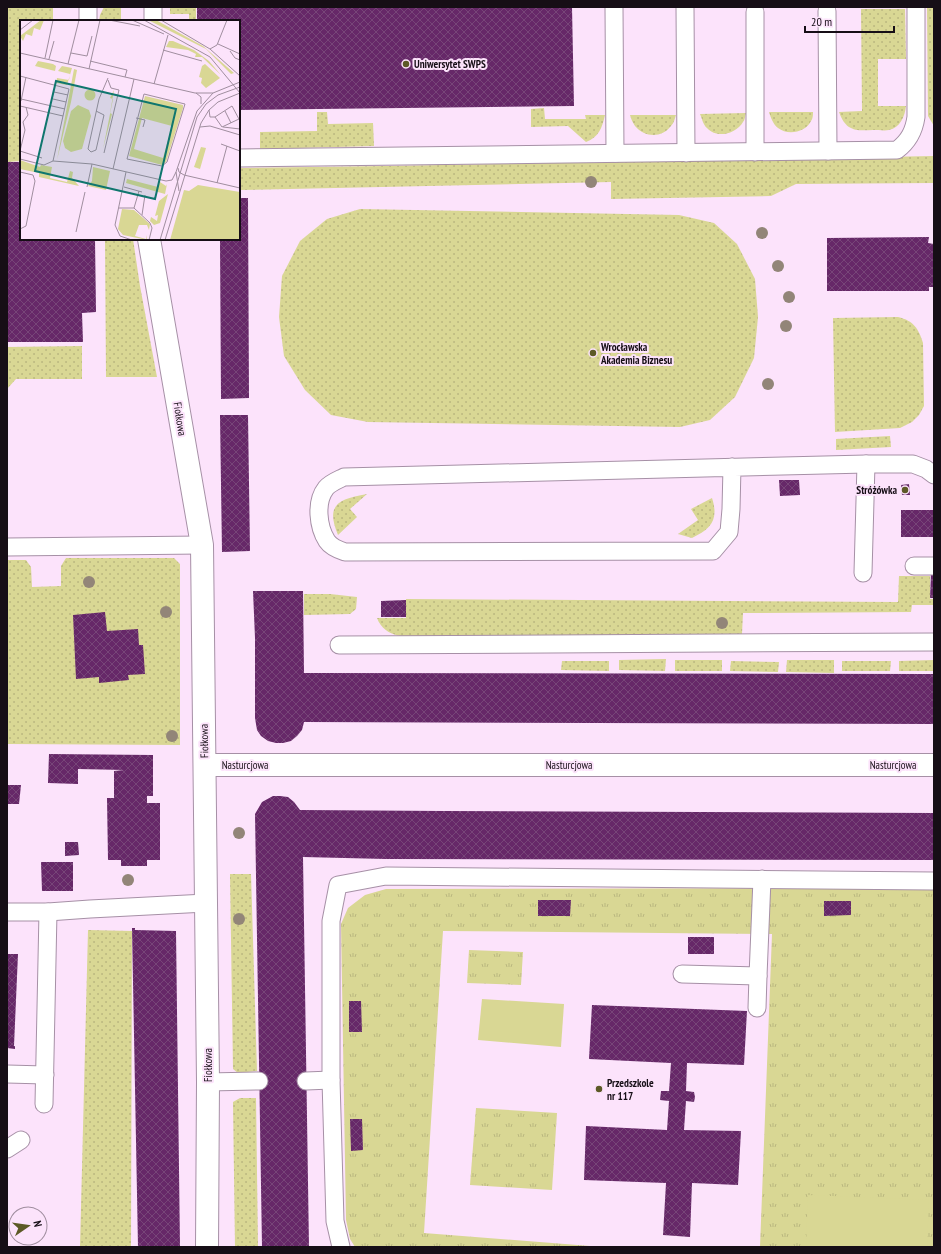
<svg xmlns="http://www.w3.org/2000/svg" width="941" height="1254" font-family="'PT Sans Narrow',sans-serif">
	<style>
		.grass { fill: url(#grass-dots) }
		.park { fill: url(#park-tufts) }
		.pitch { fill: #d9d794 }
		.building { fill: url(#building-cross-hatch) }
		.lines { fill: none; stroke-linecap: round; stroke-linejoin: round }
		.service-casing { stroke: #a690a6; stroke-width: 19 }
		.minor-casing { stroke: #a690a6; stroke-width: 24 }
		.service { stroke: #fff; stroke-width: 17 }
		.minor { stroke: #fff; stroke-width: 22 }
		.tree { fill: #928578 }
		.poi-dot { fill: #5c5926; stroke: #fce3fb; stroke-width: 1.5 }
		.labels { text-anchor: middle; stroke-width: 4; stroke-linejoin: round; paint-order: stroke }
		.poi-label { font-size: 11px; font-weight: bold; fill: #160e16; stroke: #fce3fb; text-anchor: start }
		.street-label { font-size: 11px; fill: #160e16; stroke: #fce3fb }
		.inset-road { fill: none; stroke: #a08e9f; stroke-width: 1 }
		.view { fill: #0f766e; fill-opacity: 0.15; stroke: #0f766e; stroke-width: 2 }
		.inset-edge { fill: none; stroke: #160e16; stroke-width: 2 }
	</style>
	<defs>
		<pattern id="grass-dots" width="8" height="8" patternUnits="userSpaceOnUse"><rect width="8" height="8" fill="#d9d794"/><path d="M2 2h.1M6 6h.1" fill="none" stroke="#bab77f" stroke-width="1.8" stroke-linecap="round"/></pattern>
		<pattern id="park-tufts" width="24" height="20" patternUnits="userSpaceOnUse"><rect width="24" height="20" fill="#d9d794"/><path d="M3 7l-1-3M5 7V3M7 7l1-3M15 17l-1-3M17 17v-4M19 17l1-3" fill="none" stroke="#bab77f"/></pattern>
		<pattern id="building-cross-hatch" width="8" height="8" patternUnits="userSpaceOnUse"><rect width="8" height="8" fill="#662868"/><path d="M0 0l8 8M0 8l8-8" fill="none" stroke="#774578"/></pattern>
	</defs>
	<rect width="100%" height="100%" fill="#fce3fb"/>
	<!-- grass -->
	<g class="grass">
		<path d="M7,7H53V21H21V161L7,162Z"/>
		<path d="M104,7H121V21H99L100,15Z"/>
		<path d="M170,7H196V21H189V14H170Z"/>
		<path d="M927,7H934V126L928,116Z"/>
		<path d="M861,9H905L906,59H878V106H906C905,116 900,128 889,130C885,131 878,130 873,130C855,131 846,131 839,112L862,111Z"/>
		<path d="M544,108L545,119H586L585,115H605C602,128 599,137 586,142L568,126L531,127V109Z"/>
		<path d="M317,112H327L328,124L373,123L374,146L260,149V132L317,131Z"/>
		<path d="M769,112H813C813,114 813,119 811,121C806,132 788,136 778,128C773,124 771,118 769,112Z"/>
		<path d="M746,113C745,116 745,120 743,122C736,134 717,139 707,128C703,125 702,118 700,114Z"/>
		<path d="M630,115H676C675,118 674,123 671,126C662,138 645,138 635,126C633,123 631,119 630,115Z"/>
		<path d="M934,156V183L796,184L771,196L611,199V182L239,190V168L386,166Z"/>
		<path d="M360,209L679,215L714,223L737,244L755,279L758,317L754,358L735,397L710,420L680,427L368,422L331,415L305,390L284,356L279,317L282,276L300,241L327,219Z"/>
		<path d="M105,239H133L140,286L157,377H106Z"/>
		<path d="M898,317C914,321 918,328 923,343L924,406L919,415L912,422L900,428L835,432L833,318Z"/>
		<path d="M82,346V379H16L7,389V347Z"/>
		<path d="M890,436L891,447L836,450V439Z"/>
		<path d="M367,494L350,509L357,517L338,535C325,504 339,499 367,494Z"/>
		<path d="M712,498C719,520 711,529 692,538L678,534L698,520L691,509Z"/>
		<path d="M66,558H174L180,564V745L7,744V560H26L31,567L32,587L61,586V566Z"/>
		<path d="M899,576H930V599H934V605H912L911,612L743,613L742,634L426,638C408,637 385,639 377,618H406V599L898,602Z"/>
		<path d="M304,594H330L357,597L356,609L350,614L304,615Z"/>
		<path d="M666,659L665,671L619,670V660Z"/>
		<rect x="675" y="660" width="47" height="11"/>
		<path d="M787,660H834V673L786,672Z"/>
		<path d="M934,660V671H899V661Z"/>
		<path d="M562,661H609V671L561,670Z"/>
		<path d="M731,661L779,662L778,672L730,671Z"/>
		<path d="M842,661H891L890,671H842Z"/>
		<path d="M230,874H251L257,1071L238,1073L233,1069Z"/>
		<path d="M88,930L132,931L131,1247H80Z"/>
		<path d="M240,1098H256L258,1247H235L233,1102Z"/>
	</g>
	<!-- park -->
	<g class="park">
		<path d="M934,888V1247H760L772,934L443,931L424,1233L603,1247H355L350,1239L346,1220L341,924L348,908L365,895L386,889Z"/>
		<path d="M469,950L523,952L521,985L467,983Z"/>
		<path d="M476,1108L557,1113L552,1190L470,1185Z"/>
	</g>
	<!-- pitch -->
	<g class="pitch">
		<path d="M482,999L564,1004L561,1047L478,1040Z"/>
		<path d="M808,1195L929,1200L927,1247H806Z"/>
	</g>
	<!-- building -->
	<g class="building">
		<path d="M197,7H572L574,106L239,110V21H197Z"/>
		<path d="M7,162H21V239H95L96,312L82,313L83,342H7Z"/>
		<path d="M239,198H248L249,398L221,399L220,239H239Z"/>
		<path d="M929,237L928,243L934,244V287H929V291H827V238Z"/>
		<path d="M220,415H248L250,551L222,552Z"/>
		<path d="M779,480H799L800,495L780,496Z"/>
		<path d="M909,484L910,495H902L901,485Z"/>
		<rect x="901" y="510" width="33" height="27"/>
		<path d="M931,573H934V598H930Z"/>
		<path d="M253,591H303L304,673L934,674V724L304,722L302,730L297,736L291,741L283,743H276L268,741L261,736L257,730L255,718V638Z"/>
		<path d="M406,600V617H381V601Z"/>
		<path d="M105,612L107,631L138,629L139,645H143L145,674L128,675L129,680L99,683V677L76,679L73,615Z"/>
		<path d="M49,754L153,755V796H147V803H160V860H147V866H121V860H108L107,798H114V771L124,770L78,769V784L48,783Z"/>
		<path d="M7,785H21L19,804H7Z"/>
		<path d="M273,796H280L288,797L294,802L300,810L443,811L934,813V860L386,859L303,857L309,1247H262L255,814L262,802Z"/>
		<path d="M65,842H78L79,855L65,856Z"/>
		<path d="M41,862H73V891H42Z"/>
		<path d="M538,900H571L570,916H538Z"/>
		<path d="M824,901H851V915L824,916Z"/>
		<path d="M132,928H135V930L176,931L180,1247H138Z"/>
		<rect x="688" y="937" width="26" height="17"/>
		<path d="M7,954H18L14,1046H15V1049L7,1048Z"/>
		<path d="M349,1001H361L362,1032H349Z"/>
		<path d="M592,1005L747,1011L744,1065L687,1063L686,1091L694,1092L695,1097L694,1102L686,1101L684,1130L741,1131L738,1185L692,1183L690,1237L663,1235L666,1183L584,1180L586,1126L667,1130L669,1101L660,1100L661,1091H669L671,1063L589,1059Z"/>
		<path d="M350,1119H362L363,1150L351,1151Z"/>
	</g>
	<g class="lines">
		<!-- service casing -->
		<g class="service-casing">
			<g id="service">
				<path d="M614,7L615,153"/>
				<path d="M685,7L686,153"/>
				<path d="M827,11L828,151"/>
				<path d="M88,21V7"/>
				<path d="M153,21V7"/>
				<path d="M755,152V12"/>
				<path d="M239,158L897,150C909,141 914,131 916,117V7"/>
				<path d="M732,467L731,509L729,532L713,551L345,552C339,550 331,547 327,541C318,527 315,502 326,488C330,483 338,480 344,477L866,464H913L926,469L934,475"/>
				<path d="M7,547L202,545"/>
				<path d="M914,566H934"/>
				<path d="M863,573L866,464"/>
				<path d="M339,645L934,642"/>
				<path d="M7,912H48L90,909L206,903"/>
				<path d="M682,974L758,976L762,879"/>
				<path d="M757,1008L758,976"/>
				<path d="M7,1074L45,1075"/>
				<path d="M306,1081L331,1080"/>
				<path d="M208,1082L259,1081"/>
				<path d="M44,1104L48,912"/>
				<path d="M7,1149L21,1140"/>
				<path d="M341,1247L335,1221L331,1080V921L338,885L386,876L934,881"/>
			</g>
		</g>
		<!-- minor casing -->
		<g class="minor-casing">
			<g id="minor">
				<path d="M149,239L202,545L208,1082L207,1247"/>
				<path d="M205,765H934"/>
			</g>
		</g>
		<!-- service -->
		<use href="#service" class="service"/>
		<!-- minor -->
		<use href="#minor" class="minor"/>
	</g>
	<!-- trees -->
	<g class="tree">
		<circle cx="591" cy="182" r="6"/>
		<circle cx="762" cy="233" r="6"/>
		<circle cx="778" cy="266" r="6"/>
		<circle cx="789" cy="297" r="6"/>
		<circle cx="786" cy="326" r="6"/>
		<circle cx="768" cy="384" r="6"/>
		<circle cx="89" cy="582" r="6"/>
		<circle cx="166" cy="612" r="6"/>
		<circle cx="722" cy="623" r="6"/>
		<circle cx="172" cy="736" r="6"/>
		<circle cx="239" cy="833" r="6"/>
		<circle cx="128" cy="880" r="6"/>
		<circle cx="239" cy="919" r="6"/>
	</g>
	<!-- markers -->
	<g class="poi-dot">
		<circle cx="406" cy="64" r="4"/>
		<circle cx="593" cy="353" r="4"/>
		<circle cx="905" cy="490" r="4"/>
		<circle cx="599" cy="1089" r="4"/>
	</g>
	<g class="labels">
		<!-- poi labels -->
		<g class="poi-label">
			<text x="414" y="68">Uniwersytet SWPS</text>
			<text x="601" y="351">Wrocławska<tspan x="601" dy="13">Akademia Biznesu</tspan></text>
			<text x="897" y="494" text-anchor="end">Stróżówka</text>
			<text x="607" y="1087">Przedszkole<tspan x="607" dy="13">nr 117</tspan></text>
		</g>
		<!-- street labels -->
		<g class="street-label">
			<text transform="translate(180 419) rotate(81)" y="4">Fiołkowa</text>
			<text transform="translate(204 741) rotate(-91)" y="4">Fiołkowa</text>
			<text x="245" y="769">Nasturcjowa</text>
			<text x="569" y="769">Nasturcjowa</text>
			<text x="893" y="769">Nasturcjowa</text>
			<text transform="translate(208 1065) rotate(-90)" y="4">Fiołkowa</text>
		</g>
	</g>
	<!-- overview -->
	<g transform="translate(20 20)">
		<rect width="220" height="220" fill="#fce3fb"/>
		<path d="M21,0H24L20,10L14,8L12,16L6,14L3,21L0,16ZM128,0H136L183,26L214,53L211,54L186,29ZM149,21H153L174,30L189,41L201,55L182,37H175L176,34L168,30L146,27ZM18,41L33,44L36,46L35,51L15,46ZM185,44L200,58L186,68L181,63L182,58L179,57L182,46ZM42,46L52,48L47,65L36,63L37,58L49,60L50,54L38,51ZM54,49L57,50L51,82L37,140ZM64.5 75a5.5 5.5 0 1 1 11 0a5.5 5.5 0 1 1-11 0ZM94,70L90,93L92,94L83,129L93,79L90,78ZM58,85L69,90L71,96L62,129L51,132L45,128L43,121L51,91ZM181,127L186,128L180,149L174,147ZM0,140L20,147L21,145L32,147L30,158L47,162L50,151L53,152L52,158L59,166L19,157V153L0,149ZM73,147L90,151L86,170L68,166L72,161ZM107,159L138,167L140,162L146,166L147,164L145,174L106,163ZM148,174L140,203L134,205L130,201L131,197L137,201L138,195L135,196L139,181ZM102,189L114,190L130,204L129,210L127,205H119L115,216L126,219V215L127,220L103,215L98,209Z" fill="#d9d794"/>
		<path d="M125,76L163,85V88L146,142L142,145L109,136ZM122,98L152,106L143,138L114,129ZM178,165L220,172V220H150L164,170L169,171ZM111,191L120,196L109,203L103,198Z" fill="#d9d794" fill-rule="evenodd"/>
		<path class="inset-road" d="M89,0L120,6M112,0L144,14M124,0L190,37L220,73L198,82L189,90L181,103L145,220M141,0L190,29L220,56M0,10L13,0M198,24L220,34M190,29L197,25L207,0M143,30L182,41M210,31L215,38L220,40M0,33L175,73H193M51,33L67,36L72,16M25,38L33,0M29,39L34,21M70,41L107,50L105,57M48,44L59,0M69,49L80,0M0,56L49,69L33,141L24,145L0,139M134,64L148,15M34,72L48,75M176,73L181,77V84M124,74L165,84L147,142L142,146L107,139ZM1,79L45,89M33,79L46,82M1,81L6,57M0,86L43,96M6,87L8,95L3,102L5,110L0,131L22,138M189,90L190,97H195L212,86L220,101M76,91L84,95L76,130L71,132L68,129L79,79L88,58M205,91L211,103M195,97L202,107L219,99M116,98L125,100L123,107M180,107L190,106L220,115M203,107L220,109M201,124L220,131M84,133L99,70L91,68L88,60M33,141L72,144L146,161L152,160L156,152M158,148L159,152L164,155L220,168M93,149L114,59M0,152L13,155L15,161L6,206L0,209M106,152L95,205L100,216L112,220M197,163L207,126M67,167L72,144M104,167L122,172M159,171L156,152L177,91L193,73L220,62M99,188H114L130,203L132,208L129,220M114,188L119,171M122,195L125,175M56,212L65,172M140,220L177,97L186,84L198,75L220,67"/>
		<path class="view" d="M36,61L156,89L135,179L15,151Z"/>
		<rect width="220" height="220" class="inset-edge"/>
	</g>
	<!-- border -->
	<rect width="941" height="1254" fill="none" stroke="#160e16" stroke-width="16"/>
	<!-- north arrow -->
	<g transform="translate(28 1226) rotate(77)"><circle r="19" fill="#fce3fb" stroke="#a08e9f"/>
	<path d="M0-3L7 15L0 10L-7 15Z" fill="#5c5926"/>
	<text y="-6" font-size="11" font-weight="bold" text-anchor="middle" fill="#160e16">N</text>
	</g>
	<!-- scale -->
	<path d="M805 26v6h89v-6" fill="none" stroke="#160e16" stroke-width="2"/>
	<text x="811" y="26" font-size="12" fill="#160e16" stroke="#fce3fb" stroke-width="3" paint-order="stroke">20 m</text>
</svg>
